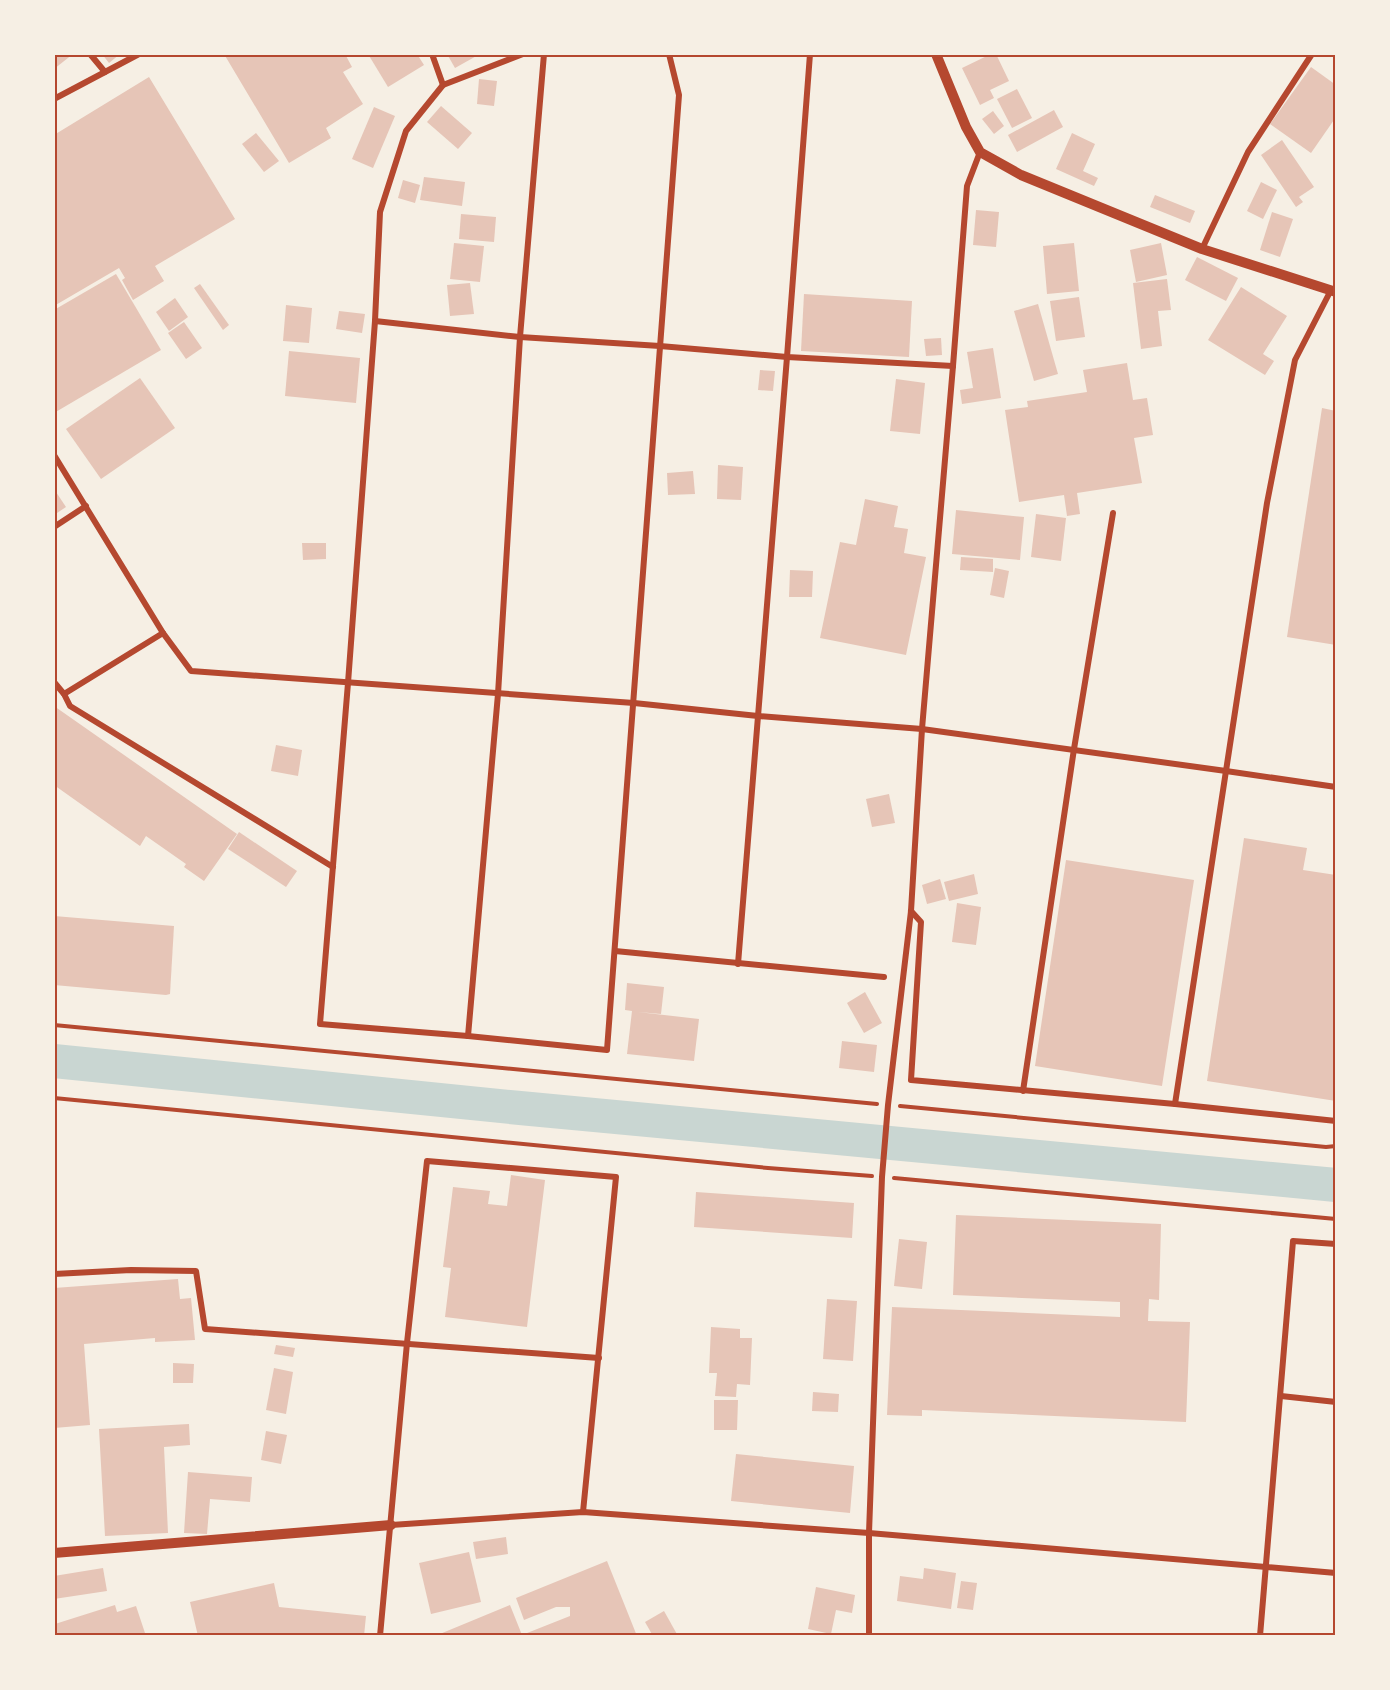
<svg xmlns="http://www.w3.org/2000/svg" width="1390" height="1690" font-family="'PT Sans Narrow',sans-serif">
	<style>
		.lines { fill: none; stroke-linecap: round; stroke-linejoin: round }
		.river { stroke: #c9d6d2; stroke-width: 34 }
		.building { fill: #e6c5b7 }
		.path { stroke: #b5482f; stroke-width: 4 }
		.minor { stroke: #b5482f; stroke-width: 6 }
		.tertiary { stroke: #b5482f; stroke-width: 10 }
		.neatline { fill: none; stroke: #b5482f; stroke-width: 2 }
	</style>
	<rect width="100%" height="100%" fill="#f6efe4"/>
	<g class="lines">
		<!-- river -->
		<path class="river" d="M54,1061L520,1108L1336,1185"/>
	</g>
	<!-- building -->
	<g class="building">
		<path d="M54,54H73L54,69Z"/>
		<path d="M102,54H120L109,63Z"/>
		<path d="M224,54H345L352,67L343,72L363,104L326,128L331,138L289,163Z"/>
		<path d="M368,54H417L424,65L388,87Z"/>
		<path d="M447,54H480L455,68Z"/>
		<path d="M991,54H996L1009,81L990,90L994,98L980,105L962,68Z"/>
		<path d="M1311,67L1336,85V117L1311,153L1270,124Z"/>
		<path d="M149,77L235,219L155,266L164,281L133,300L122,280L125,278L119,268L54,306V135Z"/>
		<path d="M479,79L497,81L494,106L477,104Z"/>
		<path d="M1017,89L1032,118L1012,128L997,99Z"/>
		<path d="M441,106L472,133L458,149L427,122Z"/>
		<path d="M374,107L395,116L373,168L352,159Z"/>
		<path d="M1054,110L1063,127L1017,152L1008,135Z"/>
		<path d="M993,111L1004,126L994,134L982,119Z"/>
		<path d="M256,133L279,161L264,172L242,144Z"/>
		<path d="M1072,133L1095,144L1083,171L1098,178L1094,186L1056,169Z"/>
		<path d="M1282,140L1314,187L1299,197L1303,202L1296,207L1261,155Z"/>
		<path d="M424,177L465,182L462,206L420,200Z"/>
		<path d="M403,180L420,185L415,203L398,198Z"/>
		<path d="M1261,182L1277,190L1263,219L1247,211Z"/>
		<path d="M1155,195L1195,211L1190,223L1150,207Z"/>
		<path d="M976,210L999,212L996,247L973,245Z"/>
		<path d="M1272,212L1293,219L1280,257L1260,250Z"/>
		<path d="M461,214L496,217L494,242L459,239Z"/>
		<path d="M454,243L484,246L480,282L450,279Z"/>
		<path d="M1074,243L1079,291L1047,294L1043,246Z"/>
		<path d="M1161,243L1167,275L1136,282L1130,250Z"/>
		<path d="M1197,257L1238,278L1226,301L1185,280Z"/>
		<path d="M116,274L161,350L54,413V310Z"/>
		<path d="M1167,279L1171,310L1158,311L1162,346L1141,349L1133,283Z"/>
		<path d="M470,283L474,314L450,316L447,285Z"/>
		<path d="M200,284L229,325L223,330L194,288Z"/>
		<path d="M1241,287L1287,316L1263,354L1274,361L1265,375L1208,340Z"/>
		<path d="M804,294L912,301L909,357L801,351Z"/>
		<path d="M1079,297L1085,337L1056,341L1050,301Z"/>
		<path d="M175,298L188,317L169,331L156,312Z"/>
		<path d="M1038,304L1058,374L1034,381L1014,311Z"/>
		<path d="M286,305L312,308L309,343L283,341Z"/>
		<path d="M339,311L365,314L362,333L336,329Z"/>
		<path d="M184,322L202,348L186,359L168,333Z"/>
		<path d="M941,338L942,355L926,356L924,339Z"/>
		<path d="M993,348L1001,398L962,404L960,390L973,388L967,352Z"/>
		<path d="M289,351L360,358L356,403L285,396Z"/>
		<path d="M1127,363L1133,400L1147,398L1153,435L1134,438L1142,483L1077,493L1080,514L1067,516L1064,495L1019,502L1005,410L1028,407L1027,401L1087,392L1083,370Z"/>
		<path d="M760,370L775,371L773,391L758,390Z"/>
		<path d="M140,378L175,428L101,479L66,429Z"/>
		<path d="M896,379L925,383L920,434L890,431Z"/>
		<path d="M1322,408L1336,411V645L1287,637Z"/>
		<path d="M718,465L743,467L741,500L717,499Z"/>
		<path d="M693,471L695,494L668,495L667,473Z"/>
		<path d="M54,489L66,507L54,515Z"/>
		<path d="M865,499L898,506L894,527L908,529L904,553L926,557L906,655L820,638L840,542L856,545Z"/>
		<path d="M956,510L1024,517L1020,560L952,554Z"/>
		<path d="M1036,514L1066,518L1061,561L1031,557Z"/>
		<path d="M302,543H326V559L303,560Z"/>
		<path d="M961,557L993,559V572L960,570Z"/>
		<path d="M995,568L1009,571L1004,598L990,595Z"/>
		<path d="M790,570L813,571L812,597H789Z"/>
		<path d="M54,706L237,834L204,881L184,867L186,864L146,836L140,846L54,785Z"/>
		<path d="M276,745L302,750L298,776L271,771Z"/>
		<path d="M889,794L895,823L872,827L866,799Z"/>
		<path d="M239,832L297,871L286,887L228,849Z"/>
		<path d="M1244,838L1307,848L1303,870L1336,875V1101L1207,1081Z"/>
		<path d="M1066,860L1194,880L1162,1086L1035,1066Z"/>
		<path d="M974,874L978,894L949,901L944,882Z"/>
		<path d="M940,879L946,899L927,904L922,885Z"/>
		<path d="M957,903L981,907L976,945L952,942Z"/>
		<path d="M54,916L174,926L170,994L166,995L54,985Z"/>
		<path d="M627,983L664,987L661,1014L638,1012L699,1019L694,1061L627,1054L632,1011L625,1010Z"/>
		<path d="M865,992L882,1023L864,1033L847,1003Z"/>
		<path d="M842,1041L877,1045L874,1072L839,1068Z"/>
		<path d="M511,1175L545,1180L527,1327L445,1317L451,1268L443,1267L453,1187L490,1191L488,1204L507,1206Z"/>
		<path d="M696,1192L854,1203L852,1238L694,1227Z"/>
		<path d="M956,1215L1161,1224L1159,1300L1149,1299L1148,1321L1190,1322L1186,1422L922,1410V1416L887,1415L892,1307L1120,1317V1302L953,1295Z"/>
		<path d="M899,1239L927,1242L922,1289L894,1286Z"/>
		<path d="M178,1279L180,1299L191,1298L195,1340L155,1342V1338L84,1344L90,1425L54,1428V1288Z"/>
		<path d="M827,1299L857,1301L853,1361L823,1359Z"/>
		<path d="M711,1327L740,1329V1338H752L750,1385L737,1384L736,1397L715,1396L717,1373H709Z"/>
		<path d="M276,1345L295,1348L293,1357L274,1354Z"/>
		<path d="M173,1363L194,1364L193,1383H173Z"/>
		<path d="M274,1368L293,1372L286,1414L266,1410Z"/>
		<path d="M813,1392L839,1394L838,1412L812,1411Z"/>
		<path d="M714,1400H738L737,1430H714Z"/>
		<path d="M189,1424L190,1445L164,1447L168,1533L105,1536L99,1429Z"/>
		<path d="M266,1431L287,1435L281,1464L261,1460Z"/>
		<path d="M736,1454L854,1466L850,1513L731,1501Z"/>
		<path d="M188,1472L252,1477L250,1502L210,1499L207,1534L184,1533Z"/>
		<path d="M506,1537L508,1554L476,1559L473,1542Z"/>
		<path d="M469,1552L481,1602L431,1614L419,1563Z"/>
		<path d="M607,1561L637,1636H435L510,1605L522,1635L570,1616V1607H556L524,1620L516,1598Z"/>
		<path d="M103,1568L107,1591L54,1599V1576Z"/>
		<path d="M924,1568L956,1573L951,1609L897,1601L900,1576L923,1579Z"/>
		<path d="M961,1581L977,1583L973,1610L957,1608Z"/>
		<path d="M274,1583L279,1607L366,1616L364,1636H198L190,1602Z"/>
		<path d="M816,1587L855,1595L852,1613L836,1610L831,1634L808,1629Z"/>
		<path d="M115,1605L117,1612L136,1606L146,1636H58L55,1624Z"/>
		<path d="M664,1611L678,1636H653L645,1622Z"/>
	</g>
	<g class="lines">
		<!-- path -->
		<g class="path">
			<path d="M54,1025L877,1104"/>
			<path d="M54,1098L768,1168L872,1176"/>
			<path d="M900,1106L1326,1147L1336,1146"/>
			<path d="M894,1178L1336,1219"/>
		</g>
		<!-- minor -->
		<g class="minor">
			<path d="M90,54L105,72"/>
			<path d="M432,54L443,85"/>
			<path d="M523,54L443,85L406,131L380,212L375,321L348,683L320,1024L468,1036L607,1050L679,95L669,54"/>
			<path d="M54,99L139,54"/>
			<path d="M1202,249L1248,152L1312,54"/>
			<path d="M375,321L520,337L660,346L787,357L953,366"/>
			<path d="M54,455L163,633L191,671L634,703L758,716L922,729L1226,771L1336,787"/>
			<path d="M54,527L86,506"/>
			<path d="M54,682L64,694L70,706L333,867"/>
			<path d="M64,694L163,633"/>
			<path d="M911,911L921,922L911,1080L1175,1104L1336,1121"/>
			<path d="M615,951L884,977"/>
			<path d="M738,964L787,357L810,54"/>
			<path d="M468,1036L498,694L520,337L544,54"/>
			<path d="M1023,1091L1074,749L1113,513"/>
			<path d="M1175,1104L1267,503L1295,360L1331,290"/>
			<path d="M54,1274L131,1270L196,1271L205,1329L599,1358"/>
			<path d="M1281,1396L1336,1402"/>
			<path d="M391,1525L583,1512L869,1533L1336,1573"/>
			<path d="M380,1636L407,1343L427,1161L616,1177L583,1512"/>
			<path d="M869,1636V1533L882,1177L888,1105L911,911L922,729L953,366L967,186L980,152"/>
			<path d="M1260,1636L1293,1241L1336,1244"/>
		</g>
		<!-- tertiary -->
		<g class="tertiary">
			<path d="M936,54L966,127L980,152L1021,175L1202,249L1336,292"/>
			<path d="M54,1553L391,1525"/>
		</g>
	</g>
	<!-- border -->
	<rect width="1390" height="1690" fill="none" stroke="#f6efe4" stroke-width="111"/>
	<rect x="56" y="56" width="1278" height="1578" class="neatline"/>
</svg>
